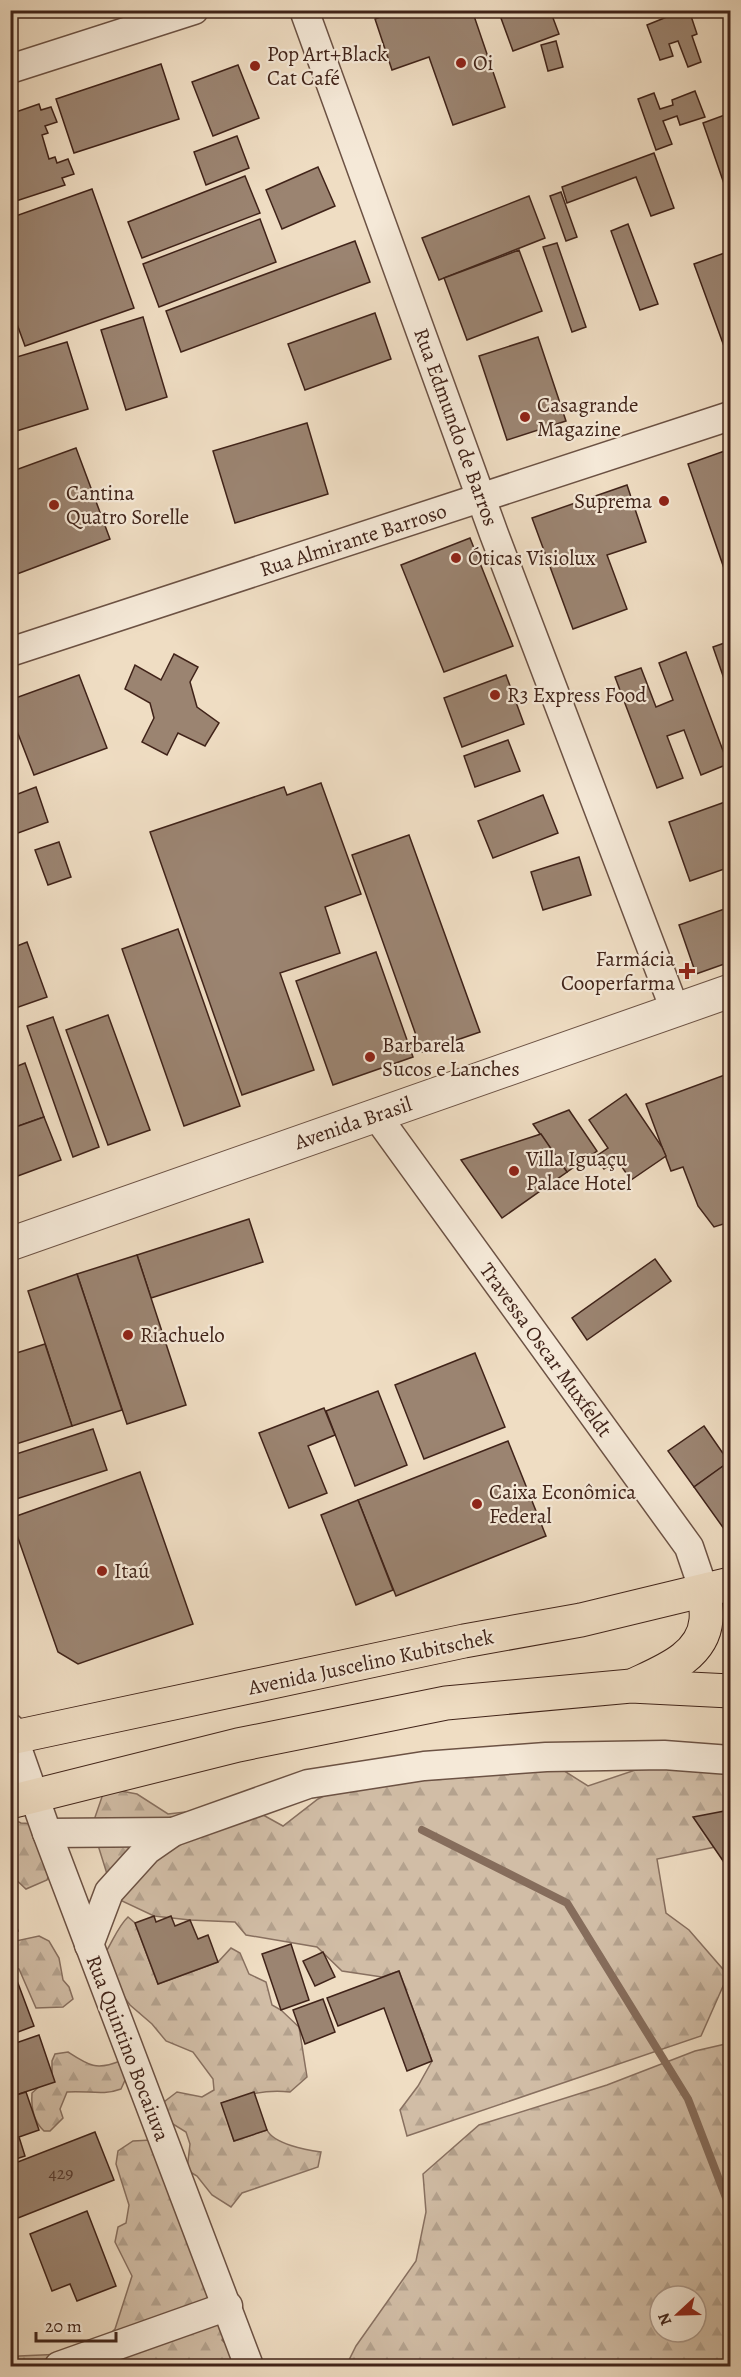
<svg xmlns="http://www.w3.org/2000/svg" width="741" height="2377" font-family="Alegreya,serif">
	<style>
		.forest { fill: url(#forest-firs); stroke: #887060; stroke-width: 1.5; fill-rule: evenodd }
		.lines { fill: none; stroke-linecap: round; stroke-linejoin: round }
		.stream { stroke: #866d5c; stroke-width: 8 }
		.building { fill: #9b8471; stroke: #402319; stroke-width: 1.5 }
		.minor-casing { stroke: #6c5244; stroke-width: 31 }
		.tertiary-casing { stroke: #6c5244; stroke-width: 35 }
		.primary-casing { stroke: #402319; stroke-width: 35 }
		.minor { stroke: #f5e9d8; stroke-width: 28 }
		.tertiary { stroke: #f5e9d8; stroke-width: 33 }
		.primary { stroke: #efddc3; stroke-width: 33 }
		.poi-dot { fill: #8f2418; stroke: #f5e9d8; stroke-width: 2 }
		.labels { text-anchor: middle; stroke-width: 4.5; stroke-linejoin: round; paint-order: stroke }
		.number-label { font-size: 18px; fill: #573b2f }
		.poi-label { font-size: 21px; fill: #402319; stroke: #f5e9d8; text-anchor: start }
		.street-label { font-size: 21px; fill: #402319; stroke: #f5e9d8 }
	</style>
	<defs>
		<pattern id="forest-firs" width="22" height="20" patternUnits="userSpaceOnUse" patternTransform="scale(1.5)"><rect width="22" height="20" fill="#d1bda6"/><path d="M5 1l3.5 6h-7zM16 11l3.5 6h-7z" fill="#b4a28e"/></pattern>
	</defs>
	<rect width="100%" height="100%" fill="#efddc3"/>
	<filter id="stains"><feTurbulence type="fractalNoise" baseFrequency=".00333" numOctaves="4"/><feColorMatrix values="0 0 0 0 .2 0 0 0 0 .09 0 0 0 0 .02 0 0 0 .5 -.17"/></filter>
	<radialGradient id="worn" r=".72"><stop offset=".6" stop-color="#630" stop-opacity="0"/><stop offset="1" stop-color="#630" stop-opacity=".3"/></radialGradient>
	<!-- forest -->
	<g class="forest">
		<path d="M547,1760L588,1786L662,1761L730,1768V1839L720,1846L657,1859L666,1913L689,1930L728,1975L701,2036L407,2136L400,2110L418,2086L432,2061L399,1971L382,1977L342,1971L317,1947L246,1935L235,1922L190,1920L154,1916L122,1901L107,1874L92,1826L105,1788L137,1794L168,1814L203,1810L256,1811L283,1826L318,1799L358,1778Z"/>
		<path d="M10,1818L21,1823L37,1824L55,1859L47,1880L26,1889L11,1875Z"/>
		<path d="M128,1917L135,1923L158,1984L218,1962L231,1948L240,1953L249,1974L266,1982L272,2005L281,2010L299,2027L307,2077L290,2092C265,2089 245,2095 222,2103L234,2141L267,2130C274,2144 306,2150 321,2152L318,2167L242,2193L231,2207L212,2195L197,2176L187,2170L190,2144L186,2132L168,2121L160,2105L177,2092L202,2097L214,2090L213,2079L193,2052L166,2041L152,2024L130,2005L113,1982L104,1955C112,1943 118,1926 128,1917Z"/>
		<path d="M39,1936L49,1941L59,1958L63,1980L69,1987L73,1999L63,2007L36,2008L19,1969L11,1966V1942Z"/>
		<path d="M730,2043V2366H346L356,2346L416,2261L426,2212L423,2174L479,2125L607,2085L695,2051ZM660,2296H696V2332H660Z"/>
		<path d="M68,2052C88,2065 96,2071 120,2061L126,2078L121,2089C103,2096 86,2090 67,2092L60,2109L63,2118L50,2131H44C33,2121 31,2107 32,2093L52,2075V2061L55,2054Z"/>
		<path d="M151,2140L228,2324L222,2340L241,2359V2366H11L10,2361L19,2356L64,2354L101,2343L115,2329L132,2276L115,2242L118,2227L126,2223L129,2205L116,2164L118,2151L133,2141Z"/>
	</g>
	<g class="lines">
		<!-- stream -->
		<path class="stream" d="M422,1830L567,1903L688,2099L730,2208"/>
	</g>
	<!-- building -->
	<g class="building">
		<path d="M401,10H472L505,107L453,125L429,57L392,70L375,19Z"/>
		<path d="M498,10H550L559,34L513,51Z"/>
		<path d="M684,10H689L697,34L692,36L701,62L688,67L678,41L669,44L673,56L660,60L647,25Z"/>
		<path d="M556,41L563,67L548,71L541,45Z"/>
		<path d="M161,64L179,119L74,153L56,99Z"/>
		<path d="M238,65L259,118L213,136L192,82Z"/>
		<path d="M695,91L705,117L680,125L677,116L663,121L672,144L656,150L638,99L654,93L660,109L673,105L672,100Z"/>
		<path d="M39,104L41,110L51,107L57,122L45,126L48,133L42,135L49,159L55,157L57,163L68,159L74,174L62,178L65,185L10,203V114Z"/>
		<path d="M730,113V201L703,123Z"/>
		<path d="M237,136L249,168L206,185L194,152Z"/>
		<path d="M654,153L674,208L651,216L636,177L567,203L562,187Z"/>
		<path d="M318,167L335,206L282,229L266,190Z"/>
		<path d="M245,176L260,213L142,258L128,222Z"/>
		<path d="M92,189L134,308L25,346L10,305V218Z"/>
		<path d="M561,192L577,237L566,241L550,196Z"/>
		<path d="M529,196L545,238L439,280L422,238Z"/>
		<path d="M260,219L276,262L159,307L143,264Z"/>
		<path d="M628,224L658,304L640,310L611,231Z"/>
		<path d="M355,241L370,282L181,352L166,311Z"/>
		<path d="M557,243L586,327L572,332L543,247Z"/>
		<path d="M519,250L542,311L467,340L444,278Z"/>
		<path d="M730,251V359L729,360L694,264Z"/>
		<path d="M375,313L391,359L305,390L288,344Z"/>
		<path d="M143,317L167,397L126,410L101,330Z"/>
		<path d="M538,337L566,421L507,440L479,356Z"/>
		<path d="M67,342L88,409L10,433V359Z"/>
		<path d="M307,423L328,494L235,523L213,451Z"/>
		<path d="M76,448L110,539L17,574L10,557V472Z"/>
		<path d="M730,449V576L727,577L688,464Z"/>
		<path d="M627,485L646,542L607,555L627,609L573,629L532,518Z"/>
		<path d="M470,538L513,646L444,672L401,565Z"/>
		<path d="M730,641V696L713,647Z"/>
		<path d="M686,652L728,764L701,775L684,730L667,736L683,778L657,788L615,677L641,668L656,707L673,700L659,663Z"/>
		<path d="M174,654L198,667L190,682L197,707L219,723L205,746L178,733L167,755L142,742L154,718L150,703L125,689L135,665L161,680Z"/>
		<path d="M79,675L107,748L34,775L10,713V700Z"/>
		<path d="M506,675L524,724L462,747L444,698Z"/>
		<path d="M508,740L520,771L475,787L464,756Z"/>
		<path d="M321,783L361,894L325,907L340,953L280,973L314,1070L242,1095L150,832L284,787L287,795Z"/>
		<path d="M36,787L48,822L10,836V797Z"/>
		<path d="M543,795L558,833L493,858L478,821Z"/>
		<path d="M725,802L730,817V867L690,881L669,822Z"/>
		<path d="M409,835L480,1032L422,1052L352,855Z"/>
		<path d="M59,842L71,877L48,885L35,850Z"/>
		<path d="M579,857L591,895L543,910L531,872Z"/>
		<path d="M730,907V962L696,974L679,925Z"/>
		<path d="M10,928L17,946L27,942L47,997L10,1010Z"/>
		<path d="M178,929L240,1106L184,1126L122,949Z"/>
		<path d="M376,952L413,1057L333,1085L296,981Z"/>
		<path d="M108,1015L150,1130L108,1145L66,1030Z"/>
		<path d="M53,1017L99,1147L73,1157L27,1026Z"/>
		<path d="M25,1063L44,1117L10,1129V1069Z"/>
		<path d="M730,1073V1222L714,1227L698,1206L683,1167L671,1171L646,1104Z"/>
		<path d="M626,1094L662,1147L666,1156L631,1180L617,1160L604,1169L595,1157L608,1148L589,1120Z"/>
		<path d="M569,1110L597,1151L567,1172L533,1124Z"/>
		<path d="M44,1117L61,1160L15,1177L10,1164V1129Z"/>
		<path d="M541,1134L567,1172L502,1218L461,1160Z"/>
		<path d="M249,1219L263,1262L151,1298L137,1255Z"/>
		<path d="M137,1255L186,1405L127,1424L77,1274Z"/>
		<path d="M655,1259L671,1281L587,1340L572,1318Z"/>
		<path d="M77,1274L122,1410L72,1426L28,1291Z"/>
		<path d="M45,1344L72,1426L10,1446V1355Z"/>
		<path d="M475,1353L505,1427L424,1459L395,1385Z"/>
		<path d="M378,1391L407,1465L355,1486L326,1411Z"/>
		<path d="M324,1408L335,1435L308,1446L327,1493L289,1508L259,1433Z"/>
		<path d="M704,1426L729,1462L694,1487L668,1451Z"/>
		<path d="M93,1429L107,1470L10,1501V1456Z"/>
		<path d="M508,1441L546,1536L396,1596L358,1500Z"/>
		<path d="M730,1461V1530L727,1533L694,1487Z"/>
		<path d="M140,1472L193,1624L78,1664L58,1652L11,1518Z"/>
		<path d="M358,1500L393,1590L356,1605L321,1515Z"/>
		<path d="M730,1810V1871L693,1817Z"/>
		<path d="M10,1906L18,1931L10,1934Z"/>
		<path d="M154,1916L156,1922L171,1916L175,1926L190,1920L198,1939L208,1935L218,1962L158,1984L135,1923Z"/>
		<path d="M291,1944L309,2000L281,2010L262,1954Z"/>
		<path d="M323,1952L335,1977L315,1986L303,1961Z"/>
		<path d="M13,1970L34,2026L10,2035V1971Z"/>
		<path d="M399,1971L432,2061L407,2071L384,2008L338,2026L327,1998Z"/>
		<path d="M323,1999L335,2032L305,2044L293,2010Z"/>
		<path d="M39,2035L55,2082L10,2097V2045Z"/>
		<path d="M26,2092L39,2130L19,2137L25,2156L10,2161V2097Z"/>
		<path d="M254,2092L267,2130L234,2141L221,2103Z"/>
		<path d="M95,2132L114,2180L18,2218L10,2200V2165Z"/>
		<path d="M87,2211L116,2286L77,2301L70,2284L52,2291L30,2234Z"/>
	</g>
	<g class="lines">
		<!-- minor casing -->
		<g class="minor-casing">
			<g id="minor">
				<path d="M304,10L494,534L675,1010"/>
				<path d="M10,69L194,10"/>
				<path d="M10,652L730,416"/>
				<path d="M376,1115L689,1547L704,1591"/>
				<path d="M10,1728L47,1833L249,2366"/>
				<path d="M47,1833L173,1832"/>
				<path d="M89,1945L109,1892L147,1850L173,1832L308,1784L424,1766L546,1757L664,1755L730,1760"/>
				<path d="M59,2366L228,2306"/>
			</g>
		</g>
		<!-- tertiary casing -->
		<g class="tertiary-casing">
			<path id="tertiary" d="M10,1244L730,991"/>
		</g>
		<!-- primary casing -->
		<g class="primary-casing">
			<g id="primary">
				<path d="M636,1684C664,1671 703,1656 706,1620C707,1611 705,1600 704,1591"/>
				<path d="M10,1738L464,1641L581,1620L730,1584"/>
				<path d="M10,1802L238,1745L446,1703L631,1686L730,1691"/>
			</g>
		</g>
		<!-- minor -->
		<use href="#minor" class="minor"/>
		<!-- tertiary -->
		<use href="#tertiary" class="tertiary"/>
		<!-- primary -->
		<use href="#primary" class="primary"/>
	</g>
	<!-- markers -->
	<g class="poi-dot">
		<circle cx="461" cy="63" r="6"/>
		<circle cx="255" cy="66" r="6"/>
		<circle cx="525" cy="417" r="6"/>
		<circle cx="664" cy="501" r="6"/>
		<circle cx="54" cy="505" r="6"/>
		<circle cx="456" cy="558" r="6"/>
		<circle cx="495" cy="695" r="6"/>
		<path d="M684 962h6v6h6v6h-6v6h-6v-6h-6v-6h6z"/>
		<circle cx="370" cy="1057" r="6"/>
		<circle cx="514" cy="1171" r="6"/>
		<circle cx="128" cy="1335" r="6"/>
		<circle cx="477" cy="1504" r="6"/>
		<circle cx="102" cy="1571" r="6"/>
	</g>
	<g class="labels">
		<!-- number labels -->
		<g class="number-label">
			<text x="61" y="2179">429</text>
		</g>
		<!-- poi labels -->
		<g class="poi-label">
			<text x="267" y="61">Pop Art+Black<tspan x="267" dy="24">Cat Café</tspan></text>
			<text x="473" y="70">Oi</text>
			<text x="537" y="412">Casagrande<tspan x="537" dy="24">Magazine</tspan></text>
			<text x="66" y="500">Cantina<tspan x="66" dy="24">Quatro Sorelle</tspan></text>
			<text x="652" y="508" text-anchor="end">Suprema</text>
			<text x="468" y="565">Óticas Visiolux</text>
			<text x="507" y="702">R3 Express Food</text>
			<text x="675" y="966" text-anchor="end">Farmácia<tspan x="675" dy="24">Cooperfarma</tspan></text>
			<text x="382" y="1052">Barbarela<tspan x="382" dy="24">Sucos e Lanches</tspan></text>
			<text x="526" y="1166">Villa Iguaçu<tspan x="526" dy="24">Palace Hotel</tspan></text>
			<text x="140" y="1342">Riachuelo</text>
			<text x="489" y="1499">Caixa Econômica<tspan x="489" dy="24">Federal</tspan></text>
			<text x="114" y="1578">Itaú</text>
		</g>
		<!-- street labels -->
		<g class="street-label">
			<text transform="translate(456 427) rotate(70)" y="7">Rua Edmundo de Barros</text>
			<text transform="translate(353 540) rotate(-18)" y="7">Rua Almirante Barroso</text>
			<text transform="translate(353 1123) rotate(-19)" y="7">Avenida Brasil</text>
			<text transform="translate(546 1350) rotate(54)" y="7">Travessa Oscar Muxfeldt</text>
			<text transform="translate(371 1662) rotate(-12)" y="7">Avenida Juscelino Kubitschek</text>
			<text transform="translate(128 2048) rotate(69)" y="7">Rua Quintino Bocaiuva</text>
		</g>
	</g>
	<!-- margin -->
	<rect width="741" height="2377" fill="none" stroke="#efddc3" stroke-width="36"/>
	<rect x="12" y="12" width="717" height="2353" fill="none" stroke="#402319" stroke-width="3"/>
	<rect x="18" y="18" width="705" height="2341" fill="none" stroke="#402319" stroke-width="1.5"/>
	<!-- north arrow -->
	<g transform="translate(678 2314) rotate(248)"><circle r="28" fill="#f5e9d8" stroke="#ad9a8c" stroke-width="1.5"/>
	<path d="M0-4.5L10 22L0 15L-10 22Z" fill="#8f2418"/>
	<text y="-9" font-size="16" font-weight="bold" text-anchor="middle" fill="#402319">N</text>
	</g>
	<!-- scale -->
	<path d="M36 2332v9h80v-9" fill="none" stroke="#402319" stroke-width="3"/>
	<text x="45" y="2332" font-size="18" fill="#402319" stroke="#f5e9d8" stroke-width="4.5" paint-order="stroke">20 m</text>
	<rect width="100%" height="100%" filter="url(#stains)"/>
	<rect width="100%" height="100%" fill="url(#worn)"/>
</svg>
